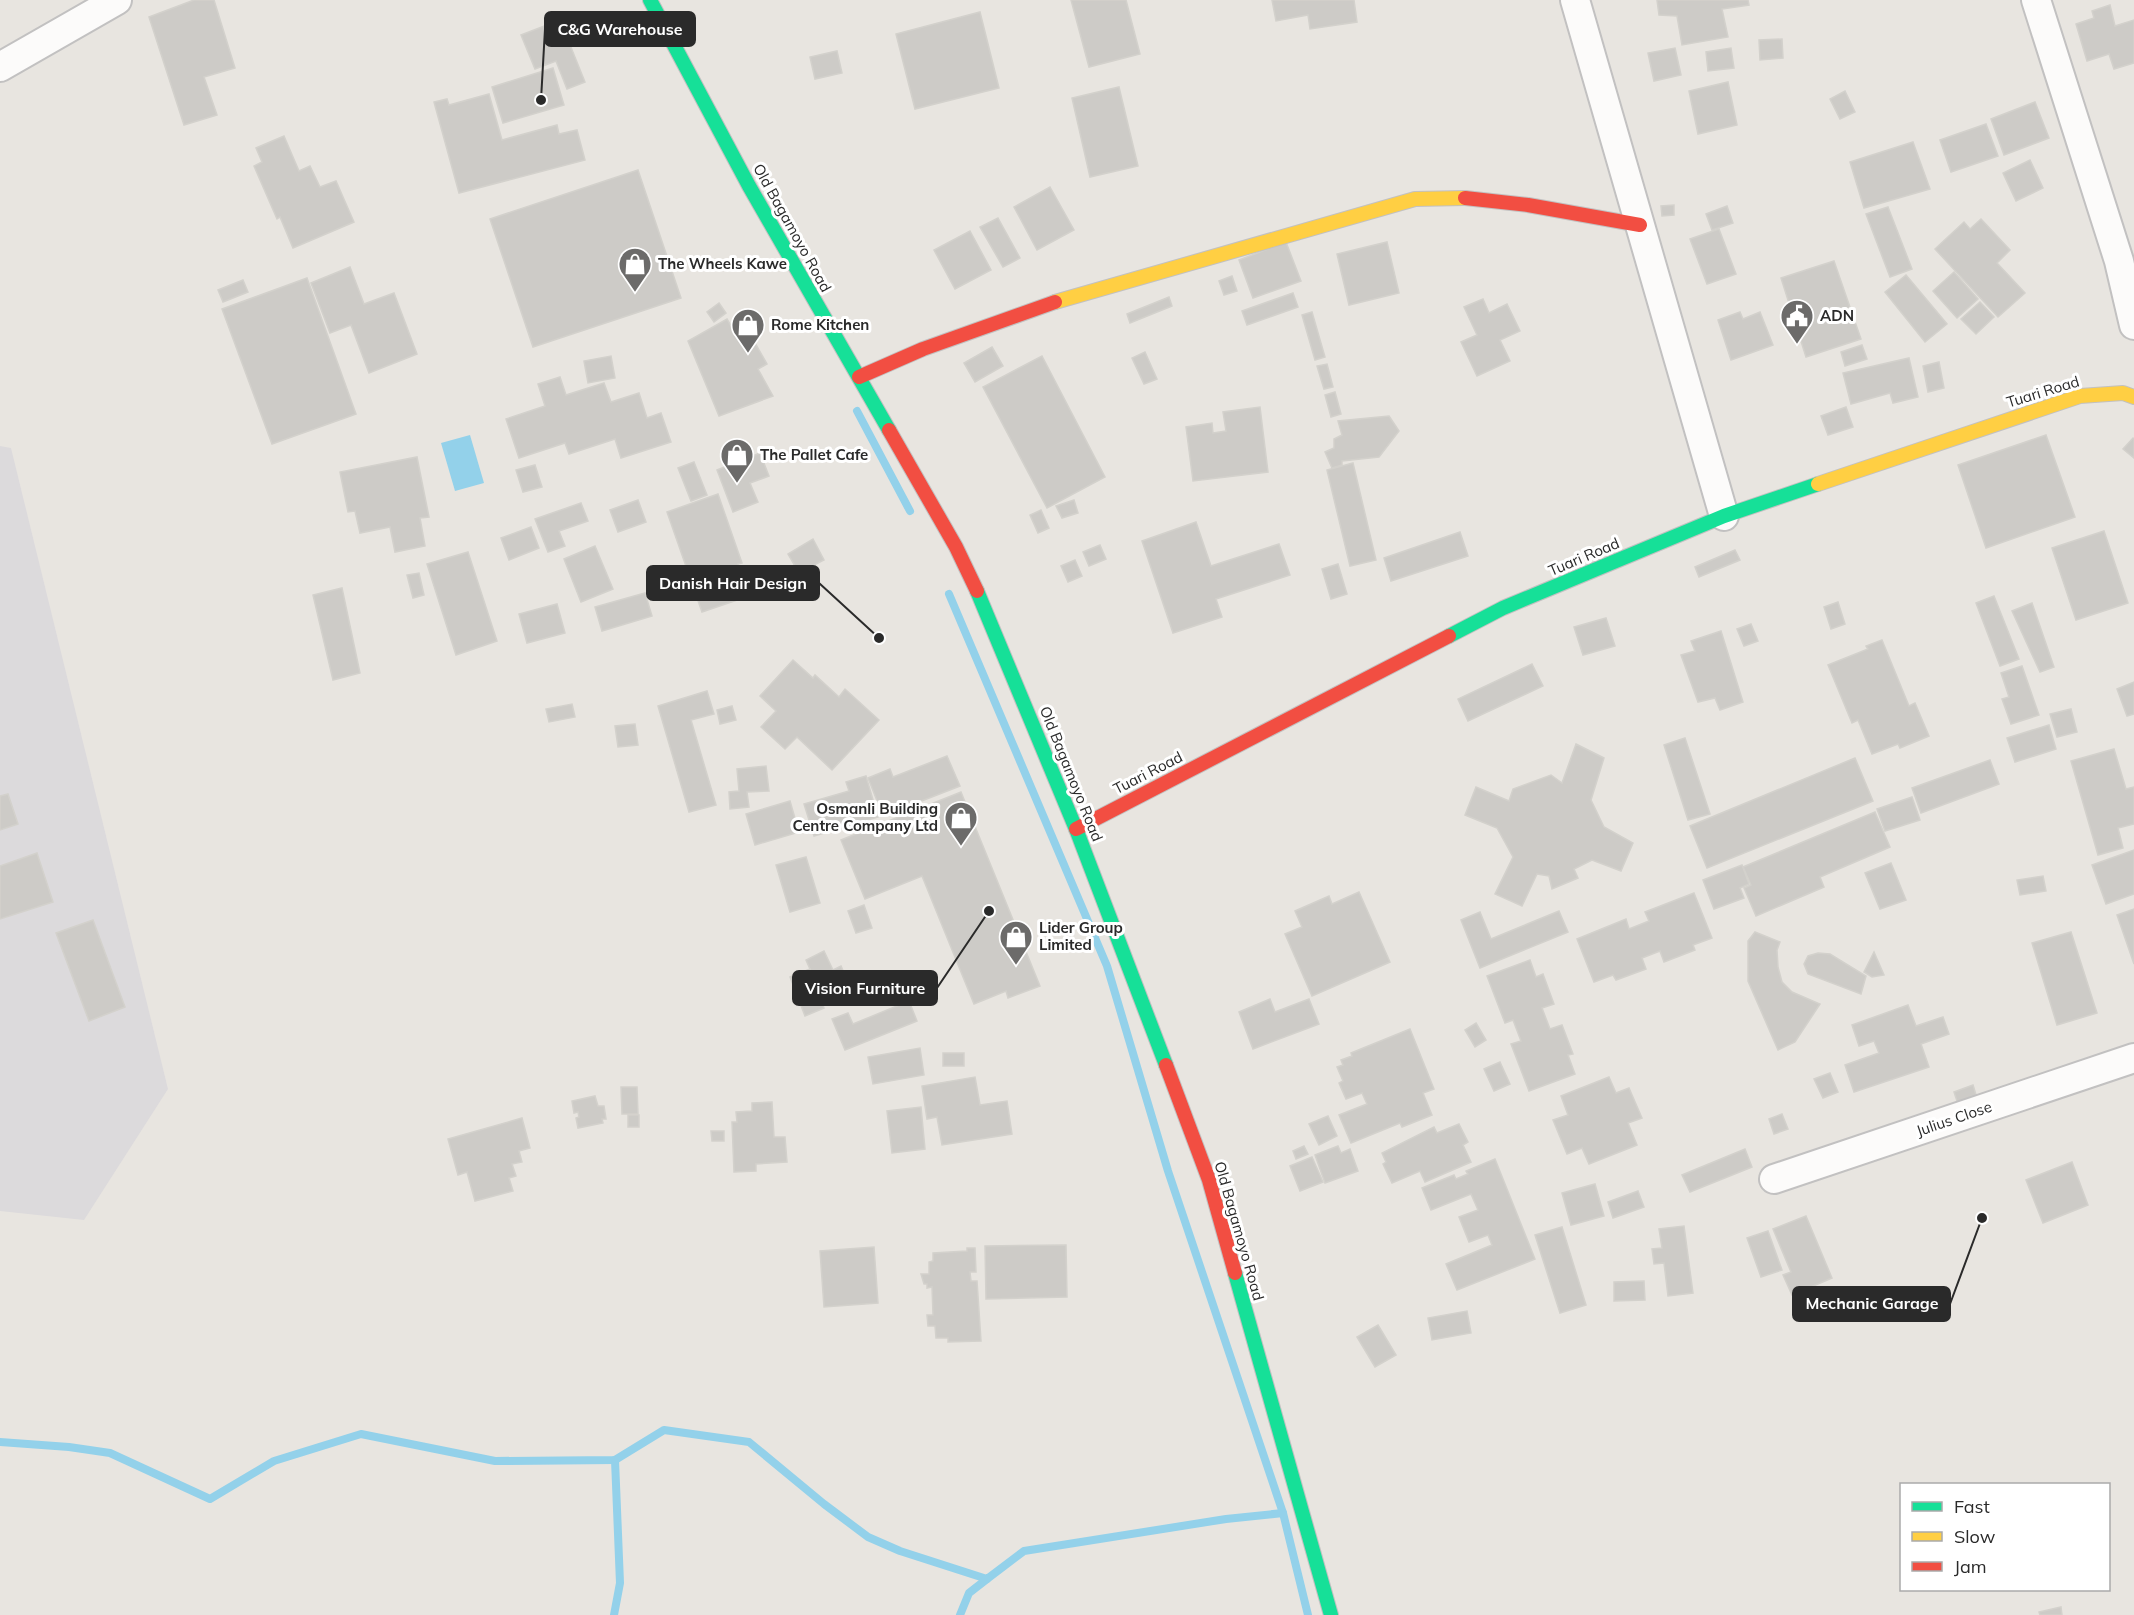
<svg xmlns="http://www.w3.org/2000/svg" width="2134" height="1615" font-family="Mulish,sans-serif">
	<style>
		.industrial { fill: #dcdadc }
		.water { fill: #93d1ea }
		.lines { fill: none; stroke-linecap: round; stroke-linejoin: round }
		.stream { stroke: #93d1ea; stroke-width: 8 }
		.building { fill: #cdcbc7; stroke: #d3d1cc; stroke-width: 1.5 }
		.street-casing { stroke: #c2c1c1; stroke-width: 32 }
		.fast-casing { stroke: #c2c1c1; stroke-width: 16 }
		.slow-casing { stroke: #c2c1c1; stroke-width: 16 }
		.jam-casing { stroke: #c2c1c1; stroke-width: 16 }
		.street { stroke: #fcfbfa; stroke-width: 28 }
		.fast { stroke: #16e098; stroke-width: 14 }
		.slow { stroke: #ffcf43; stroke-width: 14 }
		.jam { stroke: #f24e42; stroke-width: 14 }
		.labels { text-anchor: middle; stroke-width: 6; stroke-linejoin: round; paint-order: stroke }
		.street-label { font-size: 15px; fill: #2a2a2a; stroke: #fff }
		.poi-label { font-size: 15px; font-weight: bold; fill: #2a2a2a; stroke: #fff; text-anchor: start }
		.leader { fill: none; stroke: #2a2a2a; stroke-width: 2 }
		.callout-dot { fill: #2a2a2a; stroke: #fff; stroke-width: 2 }
		.callout { fill: #2a2a2a; stroke: #2a2a2a; stroke-width: 2 }
		.callout-label { font-size: 16px; text-anchor: middle; font-weight: bold; fill: #fff }
	</style>
	<rect width="100%" height="100%" fill="#e8e5e0"/>
	<!-- industrial -->
	<path class="industrial" d="M0,446L11,448L168,1089L84,1220L0,1211Z"/>
	<!-- water -->
	<path class="water" d="M470,435L484,483L455,491L441,443Z"/>
	<g class="lines">
		<!-- stream -->
		<g class="stream">
			<path d="M857,411L910,511"/>
			<path d="M0,1442L69,1447L110,1453L210,1499L274,1461L361,1434L495,1461L615,1460L664,1430L749,1442L824,1504L868,1537L900,1551L987,1579L1024,1551L1226,1519L1283,1513L1168,1171L1107,966L949,594"/>
			<path d="M1283,1513L1308,1615"/>
			<path d="M614,1615L620,1583L615,1460"/>
			<path d="M960,1615L969,1593L987,1579"/>
		</g>
	</g>
	<!-- building -->
	<g class="building">
		<path d="M194,0H214L235,68L204,77L217,115L184,125L149,17Z"/>
		<path d="M1071,0H1126L1140,54L1089,67Z"/>
		<path d="M1272,0H1354L1357,22L1310,29L1308,15L1276,21Z"/>
		<path d="M1657,0H1748L1749,5L1722,9L1728,37L1682,45L1677,16L1659,15Z"/>
		<path d="M2110,5L2115,26L2134,20V63L2114,69L2109,54L2087,61L2076,24L2094,18L2092,11Z"/>
		<path d="M980,12L999,88L915,109L896,34Z"/>
		<path d="M560,20L585,82L567,89L556,61L535,69L521,35Z"/>
		<path d="M1782,39L1783,58L1760,60L1759,40Z"/>
		<path d="M1675,48L1681,75L1654,81L1648,53Z"/>
		<path d="M1731,48L1734,68L1708,71L1706,52Z"/>
		<path d="M837,51L842,73L815,79L810,57Z"/>
		<path d="M553,68L564,105L503,123L492,87Z"/>
		<path d="M1728,82L1737,125L1698,134L1689,91Z"/>
		<path d="M1119,87L1138,166L1090,177L1072,98Z"/>
		<path d="M1845,91L1855,112L1840,119L1830,99Z"/>
		<path d="M489,94L502,140L557,125L559,134L577,130L585,160L459,193L434,102L447,99L449,105Z"/>
		<path d="M2035,102L2049,138L2004,155L1991,119Z"/>
		<path d="M1986,124L1998,156L1951,172L1940,140Z"/>
		<path d="M284,136L299,171L310,166L320,187L336,181L354,222L293,248L280,217L277,219L254,166L262,162L256,148Z"/>
		<path d="M1913,142L1930,189L1864,208L1850,162Z"/>
		<path d="M2030,160L2043,188L2016,201L2003,173Z"/>
		<path d="M638,170L681,298L533,347L490,219Z"/>
		<path d="M1050,187L1074,230L1037,250L1014,207Z"/>
		<path d="M1674,205V215L1662,216L1661,206Z"/>
		<path d="M1727,206L1733,223L1712,230L1706,214Z"/>
		<path d="M1888,207L1912,269L1890,277L1866,214Z"/>
		<path d="M998,218L1020,258L1003,267L980,227Z"/>
		<path d="M1981,219L2010,250L1997,263L2025,293L1998,317L1935,249L1964,222L1970,229Z"/>
		<path d="M1719,229L1736,274L1707,284L1690,239Z"/>
		<path d="M970,231L991,270L955,289L934,250Z"/>
		<path d="M1286,242L1301,281L1253,298L1239,260Z"/>
		<path d="M1387,242L1399,293L1349,305L1337,254Z"/>
		<path d="M1834,261L1861,339L1806,357L1781,278Z"/>
		<path d="M350,267L364,304L394,293L417,354L369,373L351,325L330,333L311,283Z"/>
		<path d="M1954,272L1978,299L1957,318L1933,291Z"/>
		<path d="M1906,275L1947,324L1925,342L1885,292Z"/>
		<path d="M1232,276L1237,291L1224,295L1219,281Z"/>
		<path d="M307,278L356,414L272,444L222,309Z"/>
		<path d="M243,280L248,292L223,302L218,290Z"/>
		<path d="M1293,293L1298,307L1247,325L1242,311Z"/>
		<path d="M1169,297L1172,306L1130,323L1127,314Z"/>
		<path d="M1483,299L1489,313L1507,304L1520,331L1500,340L1510,361L1477,376L1461,342L1477,335L1464,307Z"/>
		<path d="M1980,302L1994,317L1976,334L1961,319Z"/>
		<path d="M719,303L726,313L714,322L707,312Z"/>
		<path d="M1312,312L1325,357L1315,360L1302,315Z"/>
		<path d="M1740,312L1743,319L1760,312L1773,345L1731,360L1718,320Z"/>
		<path d="M727,319L734,331L745,325L767,364L758,369L773,396L719,416L688,341Z"/>
		<path d="M1862,345L1867,359L1845,366L1841,352Z"/>
		<path d="M992,347L1003,366L975,382L964,363Z"/>
		<path d="M1145,352L1157,379L1144,384L1132,358Z"/>
		<path d="M611,356L615,378L588,383L584,361Z"/>
		<path d="M1042,356L1105,477L1047,508L983,387Z"/>
		<path d="M1909,358L1918,397L1893,403L1890,393L1851,404L1843,373Z"/>
		<path d="M1939,362L1944,388L1928,392L1923,366Z"/>
		<path d="M1327,364L1333,387L1324,389L1317,366Z"/>
		<path d="M560,377L566,395L604,383L611,402L639,393L647,418L661,413L671,442L621,458L615,439L569,454L565,443L519,458L506,419L545,406L538,384Z"/>
		<path d="M1335,392L1341,414L1331,417L1325,395Z"/>
		<path d="M1260,407L1268,472L1193,481L1186,427L1212,423L1213,433L1226,431L1223,412Z"/>
		<path d="M1846,407L1853,427L1828,435L1821,416Z"/>
		<path d="M1389,416L1399,431L1379,457L1342,461V465L1332,468L1325,452L1334,448V439L1342,435L1338,421Z"/>
		<path d="M2046,435L2075,517L1986,548L1958,465Z"/>
		<path d="M2133,438L2134,439V458L2123,449Z"/>
		<path d="M760,453L769,476L750,483L758,502L733,512L717,470Z"/>
		<path d="M417,457L429,517L420,518L425,546L395,552L390,527L360,533L355,511L348,512L340,472Z"/>
		<path d="M694,462L707,495L691,501L678,468Z"/>
		<path d="M1353,463L1376,560L1350,566L1327,470Z"/>
		<path d="M535,465L542,487L523,492L516,470Z"/>
		<path d="M718,494L742,563L738,564L749,596L702,612L667,512Z"/>
		<path d="M638,500L646,522L618,532L610,510Z"/>
		<path d="M1074,500L1078,513L1062,518L1056,506Z"/>
		<path d="M581,503L588,521L559,531L565,546L548,552L535,519Z"/>
		<path d="M1041,510L1049,528L1038,533L1030,515Z"/>
		<path d="M1196,522L1211,566L1279,544L1290,575L1216,599L1222,617L1173,633L1142,541Z"/>
		<path d="M531,527L539,548L509,560L501,538Z"/>
		<path d="M2104,531L2128,603L2076,620L2052,548Z"/>
		<path d="M1460,532L1468,556L1391,581L1384,558Z"/>
		<path d="M813,539L824,560L799,573L788,554Z"/>
		<path d="M1100,545L1106,559L1089,566L1083,552Z"/>
		<path d="M595,546L613,589L581,602L564,559Z"/>
		<path d="M1735,550L1740,560L1699,577L1695,567Z"/>
		<path d="M468,552L497,641L456,655L427,564Z"/>
		<path d="M1075,560L1082,576L1068,582L1061,566Z"/>
		<path d="M1338,564L1347,594L1331,599L1322,569Z"/>
		<path d="M419,573L424,595L413,598L407,575Z"/>
		<path d="M342,588L360,673L333,680L313,595Z"/>
		<path d="M645,593L652,616L602,631L595,607Z"/>
		<path d="M1994,596L2019,659L2000,666L1976,603Z"/>
		<path d="M1838,602L1845,624L1831,629L1824,607Z"/>
		<path d="M2032,603L2054,667L2040,672L2012,611Z"/>
		<path d="M557,604L565,633L527,643L519,614Z"/>
		<path d="M1606,618L1615,646L1583,655L1574,627Z"/>
		<path d="M1751,624L1758,641L1744,646L1737,629Z"/>
		<path d="M1721,631L1743,702L1720,710L1715,698L1698,702L1681,655L1695,651L1691,641Z"/>
		<path d="M1882,640L1909,706L1915,703L1929,736L1900,748L1898,744L1872,754L1858,720L1852,723L1828,665L1868,649L1866,646Z"/>
		<path d="M793,660L813,678L815,675L839,697L845,689L879,720L832,770L797,737L785,749L761,727L776,711L760,696Z"/>
		<path d="M1532,664L1543,686L1468,721L1458,699Z"/>
		<path d="M2022,666L2039,715L2011,724L2002,699L2009,697L2001,673Z"/>
		<path d="M2134,682V714L2127,716L2117,689Z"/>
		<path d="M707,691L714,714L691,720L716,805L689,812L658,706Z"/>
		<path d="M572,704L575,717L549,722L546,709Z"/>
		<path d="M732,706L736,720L720,724L717,710Z"/>
		<path d="M2071,709L2077,732L2057,737L2050,714Z"/>
		<path d="M635,724L638,745L618,747L615,726Z"/>
		<path d="M2049,725L2056,749L2015,762L2007,738Z"/>
		<path d="M1685,738L1710,814L1688,820L1664,745Z"/>
		<path d="M1576,744L1604,758L1591,800L1604,827L1633,843L1621,871L1592,860L1574,869L1578,878L1552,889L1549,876L1537,874L1522,906L1495,894L1513,857L1497,828L1465,815L1476,787L1509,801L1513,789L1551,775L1562,783Z"/>
		<path d="M2114,749L2126,789L2134,787V824L2118,828L2123,848L2098,855L2071,761Z"/>
		<path d="M947,756L960,786L883,816L868,778L890,769L893,777Z"/>
		<path d="M1855,758L1873,801L1707,868L1690,826Z"/>
		<path d="M1990,760L1999,784L1921,813L1912,788Z"/>
		<path d="M766,766L769,791L747,792L749,807L730,809L729,792L739,791L737,769Z"/>
		<path d="M866,776L878,817L814,836L804,804L849,791L846,782Z"/>
		<path d="M961,792L1040,986L1008,998L1006,991L974,1004L922,876L865,899L841,840Z"/>
		<path d="M8,794L18,824L0,830V796Z"/>
		<path d="M1912,797L1920,820L1885,831L1877,809Z"/>
		<path d="M790,801L799,832L755,845L746,814Z"/>
		<path d="M1875,812L1890,847L1820,877L1824,887L1756,916L1744,888L1751,885L1743,867Z"/>
		<path d="M2134,850V894L2106,904L2092,865Z"/>
		<path d="M37,853L53,902L0,919V866Z"/>
		<path d="M806,857L820,903L790,912L776,865Z"/>
		<path d="M1891,863L1906,900L1880,909L1865,873Z"/>
		<path d="M1742,865L1749,884L1740,888L1744,898L1714,909L1703,880Z"/>
		<path d="M2043,876L2046,891L2020,895L2017,880Z"/>
		<path d="M1359,892L1390,962L1312,996L1285,934L1302,927L1295,911L1329,896L1332,904Z"/>
		<path d="M1694,893L1712,938L1693,945L1695,950L1664,962L1660,951L1642,958L1646,969L1616,980L1613,975L1594,982L1577,939L1626,919L1629,929L1649,921L1645,912Z"/>
		<path d="M864,905L872,928L856,933L848,911Z"/>
		<path d="M2134,909V964L2117,915Z"/>
		<path d="M1559,911L1568,932L1480,968L1461,920L1480,912L1491,939Z"/>
		<path d="M93,920L125,1007L89,1021L56,933Z"/>
		<path d="M1755,932L1780,942L1777,950L1778,967L1782,982L1792,992L1820,1004L1795,1042L1778,1050L1748,981V941Z"/>
		<path d="M2071,932L2097,1013L2057,1025L2032,943Z"/>
		<path d="M824,951L833,970L841,966L853,993L826,1005L806,960Z"/>
		<path d="M1874,952L1884,975L1872,977L1864,972Z"/>
		<path d="M1818,953L1830,954L1866,976L1861,994L1808,974L1804,964L1808,956Z"/>
		<path d="M1530,960L1536,977L1543,974L1554,1004L1542,1008L1550,1029L1562,1025L1573,1054L1568,1055L1575,1074L1529,1091L1511,1044L1521,1041L1513,1020L1505,1023L1487,976Z"/>
		<path d="M810,969L824,1008L805,1016L790,977Z"/>
		<path d="M1270,999L1275,1012L1309,999L1319,1024L1253,1049L1239,1012Z"/>
		<path d="M909,1001L917,1021L845,1050L832,1019L848,1013L853,1024Z"/>
		<path d="M1908,1005L1916,1026L1943,1017L1949,1034L1921,1044L1929,1067L1854,1092L1845,1065L1879,1053L1874,1041L1859,1046L1852,1025Z"/>
		<path d="M1476,1023L1486,1040L1475,1047L1465,1030Z"/>
		<path d="M1410,1029L1434,1089L1423,1093L1432,1115L1402,1127L1400,1123L1351,1143L1339,1115L1367,1104L1362,1093L1346,1099L1339,1083L1343,1081L1337,1067L1343,1065L1341,1060L1352,1056L1351,1053Z"/>
		<path d="M920,1048L924,1075L873,1084L868,1057Z"/>
		<rect x="943" y="1053" width="21" height="13"/>
		<path d="M1500,1062L1510,1084L1494,1091L1484,1069Z"/>
		<path d="M1830,1073L1838,1092L1823,1098L1814,1079Z"/>
		<path d="M975,1077L980,1105L1007,1101L1012,1134L942,1145L937,1117L927,1119L922,1086Z"/>
		<path d="M1609,1077L1616,1093L1629,1088L1642,1118L1628,1123L1637,1145L1589,1164L1582,1148L1567,1154L1553,1120L1568,1115L1561,1096Z"/>
		<path d="M1973,1085L1977,1098L1958,1104L1954,1092Z"/>
		<path d="M621,1087H637L638,1114H622Z"/>
		<path d="M595,1096L598,1106H604L606,1119H602L603,1123L578,1128L576,1118L579,1117L578,1112L574,1113L572,1101Z"/>
		<path d="M772,1102L774,1137H785L787,1162L756,1164V1171L734,1172L732,1122H737L736,1112L752,1111V1103Z"/>
		<path d="M921,1107L925,1149L892,1153L887,1111Z"/>
		<path d="M1782,1114L1788,1129L1774,1134L1769,1119Z"/>
		<rect x="628" y="1115" width="11" height="12"/>
		<path d="M1328,1116L1337,1136L1319,1145L1309,1124Z"/>
		<path d="M522,1118L530,1148L519,1151L522,1162L512,1164L516,1176L509,1178L513,1191L475,1201L467,1172L458,1175L448,1139Z"/>
		<path d="M1459,1124L1468,1142L1463,1145L1471,1162L1425,1182L1420,1171L1392,1183L1383,1164L1386,1162L1382,1153L1434,1127L1437,1133Z"/>
		<path d="M711,1131H724V1141H712Z"/>
		<path d="M1304,1146L1308,1154L1296,1159L1293,1151Z"/>
		<path d="M1338,1146L1341,1153L1350,1149L1358,1171L1325,1183L1315,1155Z"/>
		<path d="M1745,1149L1752,1167L1690,1192L1682,1175Z"/>
		<path d="M1312,1157L1323,1182L1300,1191L1290,1166Z"/>
		<path d="M1495,1159L1535,1259L1457,1290L1446,1264L1492,1245L1488,1235L1469,1242L1459,1217L1478,1210L1471,1194L1431,1210L1422,1188L1454,1175L1456,1179L1468,1174L1466,1171Z"/>
		<path d="M2072,1162L2088,1205L2043,1223L2026,1180Z"/>
		<path d="M1595,1184L1604,1216L1571,1225L1562,1193Z"/>
		<path d="M1638,1191L1644,1207L1613,1218L1608,1202Z"/>
		<path d="M1806,1216L1832,1278L1792,1295L1783,1275L1791,1272L1773,1229Z"/>
		<path d="M1684,1226L1693,1293L1668,1296L1664,1263L1654,1264L1652,1249L1662,1248L1659,1229Z"/>
		<path d="M1562,1227L1586,1305L1560,1313L1535,1235Z"/>
		<path d="M1768,1231L1782,1270L1761,1277L1747,1238Z"/>
		<path d="M1066,1245L1067,1297L986,1299L985,1246Z"/>
		<path d="M874,1247L878,1303L824,1307L820,1251Z"/>
		<path d="M967,1248H975L976,1272H970L971,1281H977L981,1341L948,1342V1338H936L935,1326H928L927,1315H933L932,1287L927,1288V1284H924L921,1274H929V1262L933,1261V1253L967,1251Z"/>
		<path d="M1644,1281L1645,1300L1614,1301V1282Z"/>
		<path d="M1467,1311L1471,1333L1432,1340L1428,1318Z"/>
		<path d="M1378,1325L1396,1355L1375,1367L1357,1337Z"/>
		<path d="M2061,1607L2062,1615H2040L2039,1612Z"/>
	</g>
	<g class="lines">
		<!-- street casing -->
		<g class="street-casing">
			<g id="street">
				<path d="M1575,0L1724,516"/>
				<path d="M2036,0L2119,261L2134,325"/>
				<path d="M0,67L117,0"/>
				<path d="M1774,1179L2134,1058"/>
			</g>
		</g>
		<!-- fast casing -->
		<g class="fast-casing">
			<g id="fast">
				<path d="M650,0L749,186L889,430"/>
				<path d="M977,591L1076,829L1166,1065"/>
				<path d="M1449,636L1503,608L1724,516L1818,484"/>
				<path d="M1235,1273L1331,1615"/>
			</g>
		</g>
		<!-- slow casing -->
		<g class="slow-casing">
			<g id="slow">
				<path d="M1055,302L1415,199L1465,198"/>
				<path d="M1818,484L2080,396L2123,393L2134,397"/>
			</g>
		</g>
		<!-- jam casing -->
		<g class="jam-casing">
			<g id="jam">
				<path d="M1465,198L1528,205L1640,225"/>
				<path d="M859,377L923,349L1055,302"/>
				<path d="M889,430L956,547L977,591"/>
				<path d="M1076,829L1449,636"/>
				<path d="M1166,1065L1209,1180L1235,1273"/>
			</g>
		</g>
		<!-- street -->
		<use href="#street" class="street"/>
		<!-- fast -->
		<use href="#fast" class="fast"/>
		<!-- slow -->
		<use href="#slow" class="slow"/>
		<!-- jam -->
		<use href="#jam" class="jam"/>
	</g>
	<!-- icons -->
	<defs>
		<g id="shop-pin" transform="scale(1.725)"><path d="M0 17L-7.5 6A9.5 9.5 0 1 1 7.5 6Z" fill="#6c6b6a" stroke="#fff"/><path d="M-5-2.5h2.3a2.7 3.5 0 0 1 5.4 0H5L5.5 6h-11ZM-1.5-2.5h3a1.5 2.3 0 0 0-3 0Z" fill="#fff"/></g>
		<g id="civic-pin" transform="scale(1.725)"><path d="M0 17L-7.5 6A9.5 9.5 0 1 1 7.5 6Z" fill="#6c6b6a" stroke="#fff"/><path d="M-.6-6.5H3V-4.5H.6V-3L4-1V1h2V6H-6V1h2V-1L-.6-3ZM-1.2 2.5V6h2.4V2.5Z" fill="#fff"/></g>
	</defs>
	<g fill-rule="evenodd">
		<use href="#shop-pin" x="635" y="264"/>
		<use href="#civic-pin" x="1797" y="316"/>
		<use href="#shop-pin" x="748" y="325"/>
		<use href="#shop-pin" x="737" y="455"/>
		<use href="#shop-pin" x="961" y="818"/>
		<use href="#shop-pin" x="1016" y="937"/>
	</g>
	<g class="labels">
		<!-- street labels -->
		<g class="street-label">
			<text transform="translate(792 228) rotate(61)" y="5">Old Bagamoyo Road</text>
			<text transform="translate(2043 392) rotate(-17)" y="5">Tuari Road</text>
			<text transform="translate(1584 557) rotate(-23)" y="5">Tuari Road</text>
			<text transform="translate(1148 773) rotate(-27)" y="5">Tuari Road</text>
			<text transform="translate(1071 774) rotate(68)" y="5">Old Bagamoyo Road</text>
			<text transform="translate(1954 1119) rotate(-19)" y="5">Julius Close</text>
			<text transform="translate(1239 1231) rotate(74)" y="5">Old Bagamoyo Road</text>
		</g>
		<!-- poi labels -->
		<g class="poi-label">
			<text x="658" y="269">The Wheels Kawe</text>
			<text x="1820" y="321">ADN</text>
			<text x="771" y="330">Rome Kitchen</text>
			<text x="760" y="460">The Pallet Cafe</text>
			<text x="938" y="814" text-anchor="end">Osmanli Building<tspan x="938" dy="17">Centre Company Ltd</tspan></text>
			<text x="1039" y="933">Lider Group<tspan x="1039" dy="17">Limited</tspan></text>
		</g>
	</g>
	<!-- callouts -->
	<path class="leader" d="M541 100L545 29M879 638L819 583M989 911L937 988M1982 1218L1950 1304"/>
	<g class="callout-dot">
		<circle cx="541" cy="100" r="6"/>
		<circle cx="879" cy="638" r="6"/>
		<circle cx="989" cy="911" r="6"/>
		<circle cx="1982" cy="1218" r="6"/>
	</g>
	<g class="callout">
		<rect x="545" y="12" width="150" height="34" rx="6"/>
		<rect x="647" y="566" width="172" height="34" rx="6"/>
		<rect x="793" y="971" width="144" height="34" rx="6"/>
		<rect x="1793" y="1287" width="157" height="34" rx="6"/>
	</g>
	<g class="callout-label">
		<text x="620" y="35">C&amp;G Warehouse</text>
		<text x="733" y="589">Danish Hair Design</text>
		<text x="865" y="994">Vision Furniture</text>
		<text x="1872" y="1309">Mechanic Garage</text>
	</g>
	<!-- legend -->
	<rect x="1900" y="1483" width="210" height="108" fill="#ffffff" stroke="#aaaaaa" stroke-width="1.5"/>
	<rect x="1912" y="1502" width="30" height="9" fill="#16e098" stroke="#aaaaaa" stroke-width="1.5"/>
	<text x="1954" y="1513" font-size="18" fill="#2a2a2a">Fast</text>
	<rect x="1912" y="1532" width="30" height="9" fill="#ffcf43" stroke="#aaaaaa" stroke-width="1.5"/>
	<text x="1954" y="1543" font-size="18" fill="#2a2a2a">Slow</text>
	<rect x="1912" y="1562" width="30" height="9" fill="#f24e42" stroke="#aaaaaa" stroke-width="1.5"/>
	<text x="1954" y="1573" font-size="18" fill="#2a2a2a">Jam</text>
</svg>
